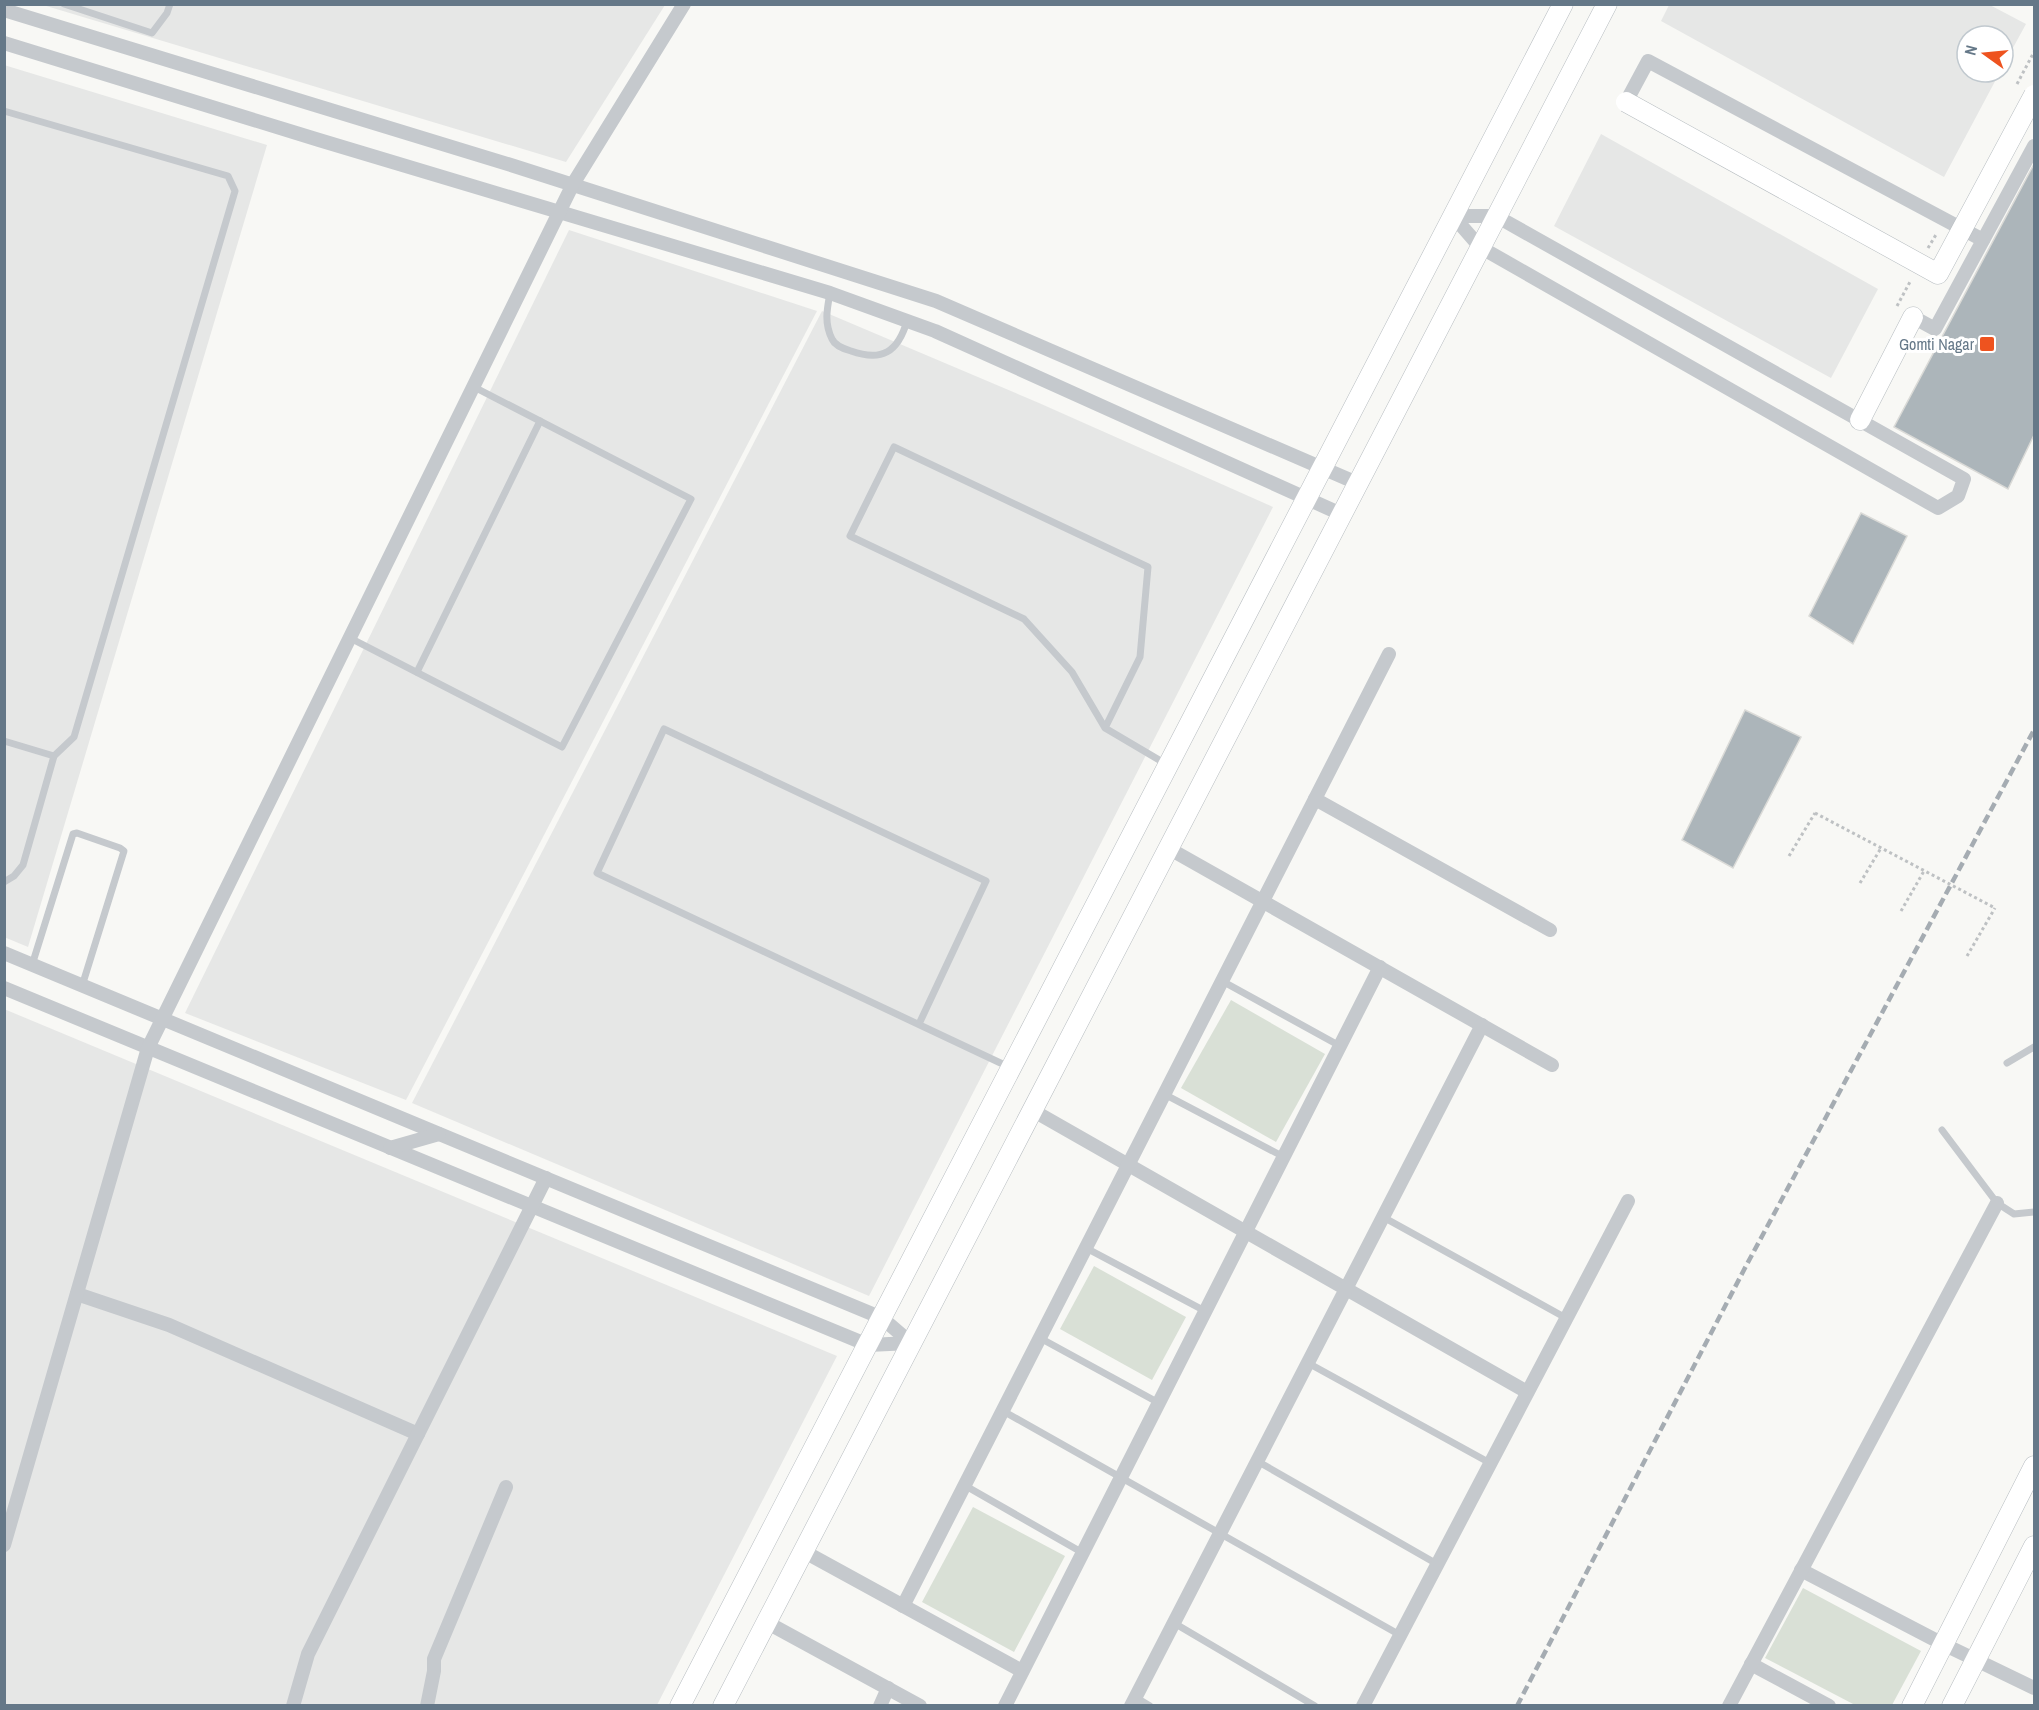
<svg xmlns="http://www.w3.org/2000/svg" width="2039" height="1710" font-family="'Archivo Narrow',sans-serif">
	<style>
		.built { fill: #e6e7e6 }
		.green { fill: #d9e0d6 }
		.building { fill: #acb5ba; stroke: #dadad7; stroke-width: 1.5 }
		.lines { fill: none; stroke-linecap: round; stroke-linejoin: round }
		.secondary-casing { stroke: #b7bdc1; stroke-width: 21 }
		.path { stroke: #bec1c3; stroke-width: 3; stroke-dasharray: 3 3; stroke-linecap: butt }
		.lane { stroke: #c5c9cd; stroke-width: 7 }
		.street { stroke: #c5c9cd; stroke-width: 14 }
		.secondary { stroke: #fff; stroke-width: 20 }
		.rail { stroke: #a5acb2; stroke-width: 4.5; stroke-dasharray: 9 4.5; stroke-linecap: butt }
		.secondary-bridge-casing { stroke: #b7bdc1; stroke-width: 21; stroke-linecap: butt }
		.path-bridge { stroke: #bec1c3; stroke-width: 3; stroke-dasharray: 3 3; stroke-linecap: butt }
		.secondary-bridge { stroke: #fff; stroke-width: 20 }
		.poi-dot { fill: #ee531f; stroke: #fff; stroke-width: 2 }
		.labels { text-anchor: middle; stroke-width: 6; stroke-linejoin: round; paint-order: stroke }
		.poi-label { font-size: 16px; fill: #657888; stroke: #fff; text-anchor: end }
	</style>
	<rect width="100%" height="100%" fill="#f8f8f5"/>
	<!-- built -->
	<g class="built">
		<path d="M1988,4L2026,24L2003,66V36H1967V72H2000L1944,177L1661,21L1669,5Z"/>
		<path d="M43,5H665L566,162Z"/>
		<path d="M4,65L267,145L28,947L4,937Z"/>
		<path d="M1601,134L1878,289L1831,378L1554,226Z"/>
		<path d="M569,230L817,311L406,1100L185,1013Z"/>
		<path d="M822,311L1039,403L1273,507L869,1296L412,1103Z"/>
		<path d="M4,1009L837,1356L657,1705H5Z"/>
	</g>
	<!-- green -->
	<g class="green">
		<path d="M1231,1000L1325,1054L1276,1142L1181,1088Z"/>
		<path d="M1094,1266L1186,1317L1152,1380L1060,1329Z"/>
		<path d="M973,1507L1065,1556L1014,1652L922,1602Z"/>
		<path d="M1803,1588L1921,1651L1892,1705H1855L1765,1658Z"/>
	</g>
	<!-- building -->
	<g class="building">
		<path d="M2034,164V435L2008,489L1894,427Z"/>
		<path d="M1861,513L1907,536L1853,644L1809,616Z"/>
		<path d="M1745,710L1801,737L1733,868L1682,840Z"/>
	</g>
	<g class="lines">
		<!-- secondary casing -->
		<g class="secondary-casing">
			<g id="secondary">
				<path d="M1860,420L1913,317"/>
				<path d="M680,1706L1563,4"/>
				<path d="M723,1706L1607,4"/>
				<path d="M1912,1706L2034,1466"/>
				<path d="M1952,1706L2034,1546"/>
			</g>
		</g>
		<!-- path -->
		<g class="path">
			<path d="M2017,84L2034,52"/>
			<path d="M1928,248L1937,233"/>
			<path d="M1897,306L1911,280"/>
			<path d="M1789,856L1815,813"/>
			<path d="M1860,883L1881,848"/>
			<path d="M1901,911L1924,871"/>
			<path d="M1967,956L1995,908"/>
		</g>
		<!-- lane -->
		<g class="lane">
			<path d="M64,4L152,33L167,13L170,4"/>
			<path d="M4,111L228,176L235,191L74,737L54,756L23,865L14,876L4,882"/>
			<path d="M830,293C827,309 824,323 832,339C835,346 844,349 851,351C882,362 898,352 907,321"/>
			<path d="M350,638L562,747L691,499L474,387"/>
			<path d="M417,672L540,421"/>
			<path d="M1105,728L1140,657L1148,567L894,447L850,536L1024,619L1072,672L1105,728L1166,764"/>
			<path d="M4,741L54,756"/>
			<path d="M32,965L73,834L77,833L120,848L124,851L82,986"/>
			<path d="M1222,981L1340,1046"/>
			<path d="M919,1024L986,881L664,729L597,873L1009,1067"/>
			<path d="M2007,1063L2034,1047"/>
			<path d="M1164,1094L1284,1157"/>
			<path d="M1942,1130L1997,1203L2014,1214L2034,1212"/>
			<path d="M1383,1217L1566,1318"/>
			<path d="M1086,1248L1205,1311"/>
			<path d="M1040,1338L1159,1403"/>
			<path d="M1308,1363L1490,1463"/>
			<path d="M1003,1411L1400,1635"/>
			<path d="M1257,1461L1437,1564"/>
			<path d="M964,1485L1083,1553"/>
			<path d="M1174,1623L1315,1706"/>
			<path d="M1135,1697L1150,1706"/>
		</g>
		<!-- street -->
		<g class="street">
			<path d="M4,10L514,166L936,301L1357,483"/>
			<path d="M4,43L319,140L830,293L935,331L1341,514"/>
			<path d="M1626,102L1648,61L1983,240"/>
			<path d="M1453,216H1496L1964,479L1958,496L1938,508L1480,247Z"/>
			<path d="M1913,317L1935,329L2034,146"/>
			<path d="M1315,799L1550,930"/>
			<path d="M1168,848L1552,1065"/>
			<path d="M4,953L882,1318L911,1343"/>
			<path d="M4,988L868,1345L911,1343"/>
			<path d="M1032,1110L1527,1392"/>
			<path d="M390,1148L439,1134"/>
			<path d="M77,1294L169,1325L418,1434"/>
			<path d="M4,1545L148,1048L573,184L684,4"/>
			<path d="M803,1551L1022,1671"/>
			<path d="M1801,1570L1943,1644L2034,1688"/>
			<path d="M903,1606L1389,654"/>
			<path d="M766,1622L920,1706"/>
			<path d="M1751,1664L1829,1706"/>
			<path d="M293,1706L308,1654L546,1178"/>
			<path d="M427,1706L434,1671V1659L506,1487"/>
			<path d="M880,1706L888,1688"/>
			<path d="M1005,1706L1380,967"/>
			<path d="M1131,1706L1482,1025"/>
			<path d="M1363,1706L1628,1201"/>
			<path d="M1729,1706L1997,1203"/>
		</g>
		<!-- secondary -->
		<use href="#secondary" class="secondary"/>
		<!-- rail -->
		<path class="rail" d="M1517,1706L1746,1266L2034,730"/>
		<!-- secondary-bridge casing -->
		<g class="secondary-bridge-casing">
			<path id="secondary-bridge" d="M1626,102L1938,274L2034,95"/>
		</g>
		<!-- path-bridge -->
		<path class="path-bridge" d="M1815,813L1995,908"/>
		<!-- secondary-bridge -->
		<use href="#secondary-bridge" class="secondary-bridge"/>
	</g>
	<!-- markers -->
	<rect class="poi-dot" x="1979" y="336" width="16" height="16" rx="3"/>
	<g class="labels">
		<!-- poi labels -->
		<g class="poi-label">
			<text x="1974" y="350">Gomti Nagar</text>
		</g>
	</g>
	<!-- border -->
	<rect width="2039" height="1710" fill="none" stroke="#657888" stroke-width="12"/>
	<!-- north arrow -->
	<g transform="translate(1985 54) rotate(285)"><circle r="28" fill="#ffffff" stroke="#c1c9cf" stroke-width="1.5"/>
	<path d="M0-4.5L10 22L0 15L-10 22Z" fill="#ee531f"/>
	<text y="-9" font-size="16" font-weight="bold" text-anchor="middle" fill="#657888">N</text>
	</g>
</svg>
